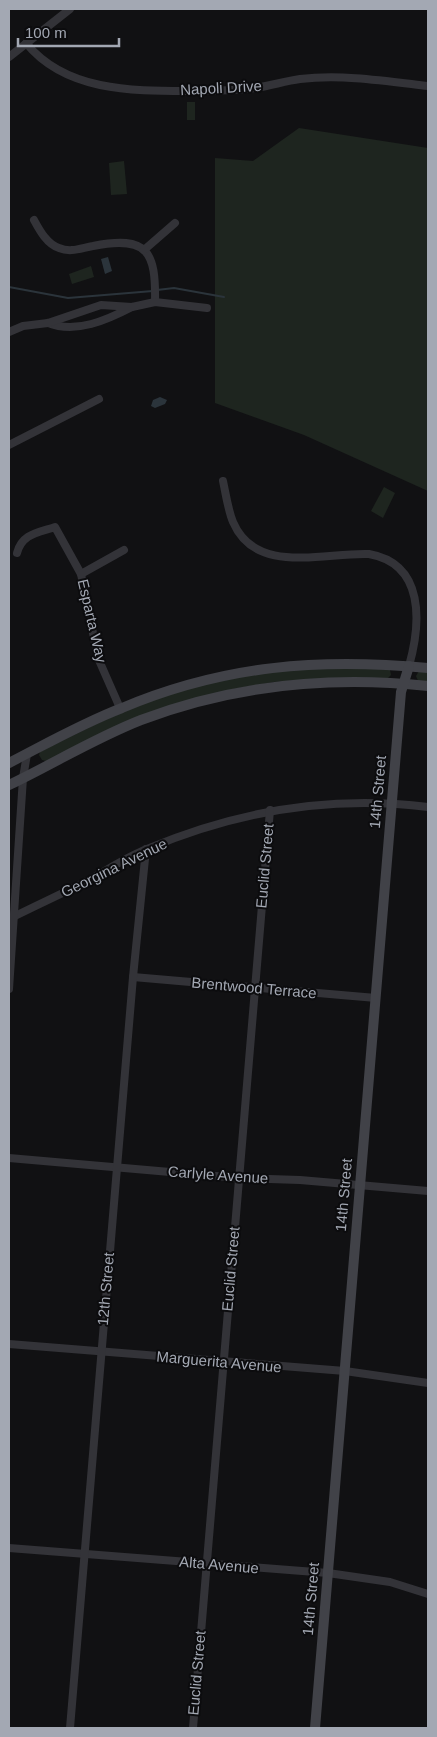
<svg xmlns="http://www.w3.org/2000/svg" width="437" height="1737" font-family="Arial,sans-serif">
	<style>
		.green { fill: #1e251f }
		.water { fill: #2b343b }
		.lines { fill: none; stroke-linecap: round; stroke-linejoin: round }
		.stream { stroke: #2b343b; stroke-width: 2 }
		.street { stroke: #333338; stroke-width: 8 }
		.secondary { stroke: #414248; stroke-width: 10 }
		.labels { text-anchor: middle; stroke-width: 4; stroke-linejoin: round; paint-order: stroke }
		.street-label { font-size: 15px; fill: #a3a8b3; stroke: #0c0c0e }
	</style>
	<rect width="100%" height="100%" fill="#111113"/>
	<!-- green -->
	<g class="green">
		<rect x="187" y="102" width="8" height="18"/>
		<path d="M299,128L428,148V491L304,435L215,403V158L253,161Z"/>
		<path d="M124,161L127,194L111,195L109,163Z"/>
		<path d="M91,266L94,277L72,284L69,274Z"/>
		<path d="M384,487L395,493L383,518L371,511Z"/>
		<path d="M346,666L390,670L391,675L388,678H329L274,682L233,689L46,761L42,760L39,755L40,752C97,723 154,695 217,681C259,672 302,669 346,666Z"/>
		<path d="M419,671H428V683L418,681L416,676Z"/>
	</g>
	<!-- water -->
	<g class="water">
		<path d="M108,257L112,271L105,274L101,259Z"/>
		<path d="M160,397L167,400L165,404L155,408L151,406L153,400Z"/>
	</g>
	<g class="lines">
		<!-- stream -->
		<g class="stream">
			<path d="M9,287L68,298L153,291"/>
			<path d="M157,290L174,288L224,297"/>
		</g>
		<!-- street -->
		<g class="street">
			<path d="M26,43C65,91 131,91 187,91C210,91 233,91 255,88C270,86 285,81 300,79C342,74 386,81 428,86"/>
			<path d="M9,57L70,9"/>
			<path d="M34,220C40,231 47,244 59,248C71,253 81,248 93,246C148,235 156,252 155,302"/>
			<path d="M144,250L175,223"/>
			<path d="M48,323C76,334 107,320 132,307"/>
			<path d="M9,332L23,326L48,323L101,305L132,307L155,302L207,308"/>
			<path d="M9,445L99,399"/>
			<path d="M223,481C226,495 228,510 233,522C256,576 324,552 369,554C425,564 421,623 409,666"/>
			<path d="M17,553C22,534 37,533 55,527L81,574L98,658L120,708"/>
			<path d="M81,574L124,550"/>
			<path d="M9,919C33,907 57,896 81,884C103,873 124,858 147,849C237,811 332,795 428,807"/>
			<path d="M133,977L376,998"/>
			<path d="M9,989L23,778L27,754"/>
			<path d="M9,1158L239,1178L300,1180L428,1191"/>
			<path d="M9,1344L345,1371L428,1383"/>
			<path d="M9,1548L328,1573L390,1582L428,1594"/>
			<path d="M70,1728L133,977L146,849"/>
			<path d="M193,1728L270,810"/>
		</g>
		<!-- secondary -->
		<g class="secondary">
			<path d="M9,763C46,744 83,723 122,708C224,665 319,658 428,668"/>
			<path d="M9,785C53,764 95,738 141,720C233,685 331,676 428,686"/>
			<path d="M315,1728L401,692L409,666"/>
		</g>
	</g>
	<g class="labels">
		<!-- street labels -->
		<g class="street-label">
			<text transform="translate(221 88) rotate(-3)" y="5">Napoli Drive</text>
			<text transform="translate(92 621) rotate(77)" y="5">Esparta Way</text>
			<text transform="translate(378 792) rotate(-85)" y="5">14th Street</text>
			<text transform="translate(265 866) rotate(-85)" y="5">Euclid Street</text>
			<text transform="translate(114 868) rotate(-26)" y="5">Georgina Avenue</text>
			<text transform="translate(254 988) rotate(5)" y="5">Brentwood Terrace</text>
			<text transform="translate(218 1175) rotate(4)" y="5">Carlyle Avenue</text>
			<text transform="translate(344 1195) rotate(-85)" y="5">14th Street</text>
			<text transform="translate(231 1269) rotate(-85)" y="5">Euclid Street</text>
			<text transform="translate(106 1289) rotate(-85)" y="5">12th Street</text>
			<text transform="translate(219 1362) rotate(5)" y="5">Marguerita Avenue</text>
			<text transform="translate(219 1565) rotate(5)" y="5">Alta Avenue</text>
			<text transform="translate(311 1599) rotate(-85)" y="5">14th Street</text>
			<text transform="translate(197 1673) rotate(-85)" y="5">Euclid Street</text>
		</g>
	</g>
	<!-- border -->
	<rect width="437" height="1737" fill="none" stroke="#a3a8b3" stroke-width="20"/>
	<!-- scale -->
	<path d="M18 38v8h101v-8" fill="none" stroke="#a3a8b3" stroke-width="2.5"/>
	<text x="25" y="38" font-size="15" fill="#a3a8b3" stroke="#0c0c0e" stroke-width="4" paint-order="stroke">100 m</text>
</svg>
